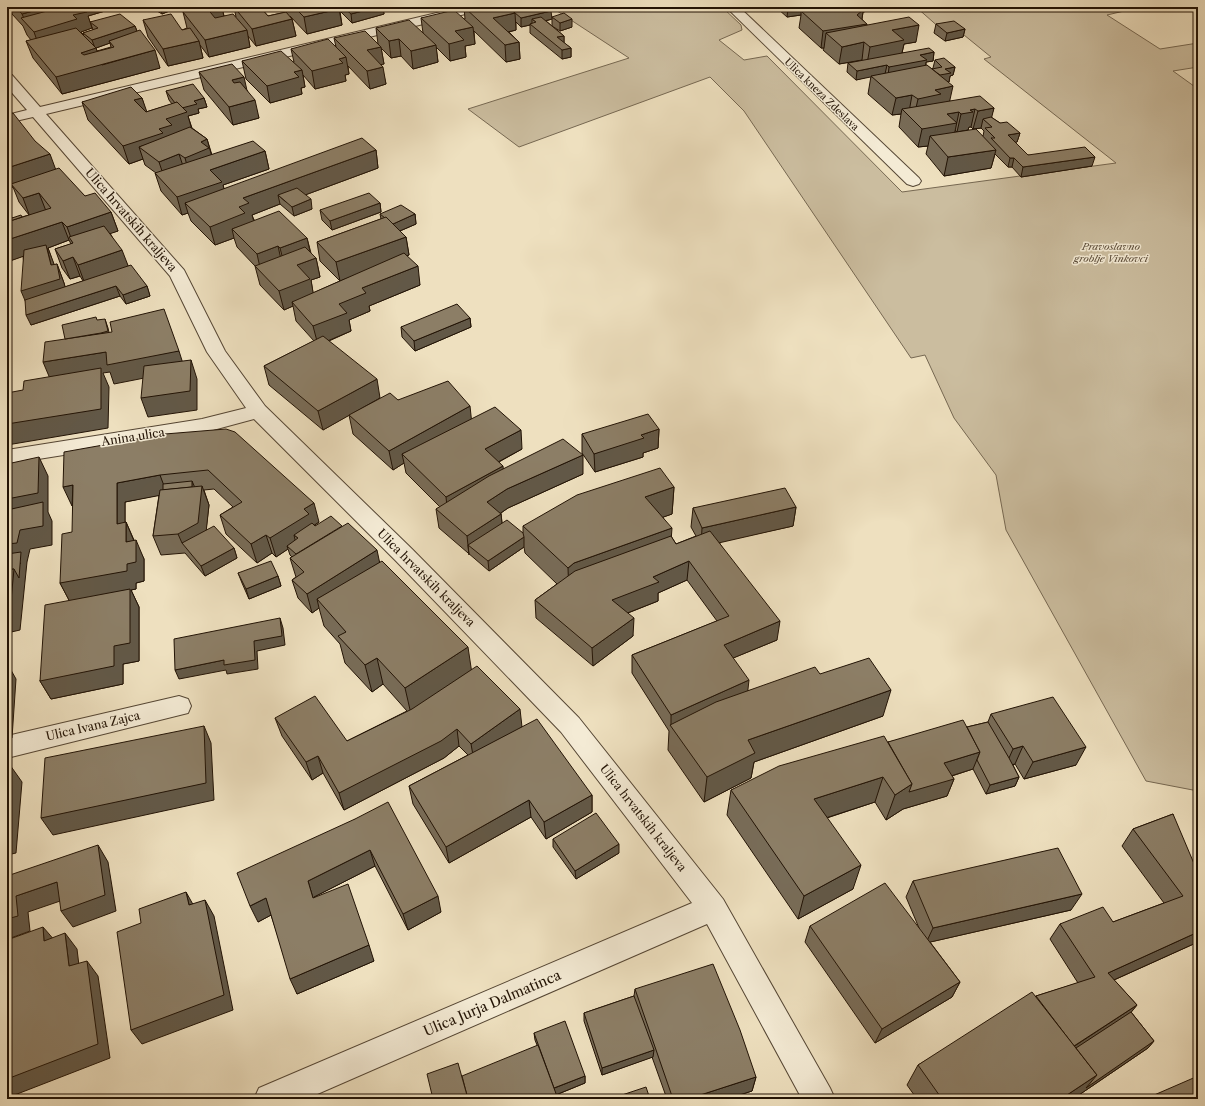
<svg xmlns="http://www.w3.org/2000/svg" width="1205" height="1106" font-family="'Libre Caslon Text',serif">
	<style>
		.green { fill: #cbbd9f; stroke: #766852 }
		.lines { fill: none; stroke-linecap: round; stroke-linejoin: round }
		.minor-casing { stroke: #554634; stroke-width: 2 }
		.minor { fill: #f4ebd5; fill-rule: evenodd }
		.wall { fill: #786c58; stroke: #221305; fill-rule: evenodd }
		.shaded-wall { fill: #625847; stroke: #221305 }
		.building { fill: #8c7e66; stroke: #221305 }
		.labels { text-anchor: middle; stroke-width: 3; stroke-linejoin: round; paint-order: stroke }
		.far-street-label { font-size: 10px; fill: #221305; stroke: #f4ebd5 }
		.far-park-label { font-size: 10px; font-style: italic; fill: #5d4e3b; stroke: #f4ebd5 }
		.street-label { font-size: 12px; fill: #221305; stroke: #f4ebd5 }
		.near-street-label { font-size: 14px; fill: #221305; stroke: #f4ebd5 }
	</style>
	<rect width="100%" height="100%" fill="#eee0bf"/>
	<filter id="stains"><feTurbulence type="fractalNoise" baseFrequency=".005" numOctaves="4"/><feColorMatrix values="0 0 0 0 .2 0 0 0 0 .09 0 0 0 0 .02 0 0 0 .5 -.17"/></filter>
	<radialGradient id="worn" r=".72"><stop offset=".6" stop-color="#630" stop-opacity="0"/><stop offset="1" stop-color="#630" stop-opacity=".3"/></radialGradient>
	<!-- green -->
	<path class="green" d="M551,7H722L741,25L742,30L719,40L744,60L767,56L902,192L1116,163L984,59L991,57L953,26L941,29L916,7H1135L1137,8L1107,15L1160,49L1198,43V67L1173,71L1198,89V791L1146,781L1006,530L996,475L954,418L925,355L911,358L744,111L710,77L519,147L468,109L629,58Z"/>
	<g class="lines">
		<!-- minor casing -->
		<g class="minor-casing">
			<g id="minor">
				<path d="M462,7H484L483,10L478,11L46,114L184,270L225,351L265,406L412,549L579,718L723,899L830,1088L835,1099H802L707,924L306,1099H254L259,1088L692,903L561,732L396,561L254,419L202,433L7,464V450L202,419L246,408L207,352L170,276L33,117L7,123V115L27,110L7,87V74L12,75L40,107Z"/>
				<path d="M726,7H739L919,178L921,181L919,184L913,186L907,184Z"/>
				<path d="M179,696L188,699L191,706L188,713L7,758V736Z"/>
			</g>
		</g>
		<!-- minor -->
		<use href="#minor" class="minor"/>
	</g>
	<!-- wall -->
	<g class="wall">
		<path d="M10,7H104L105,11L88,16L92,28L81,32L84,35L83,33L93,30L90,22L135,26L137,31L160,68L62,94L33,58L26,41L31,40L27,35L23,26L12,14ZM110,43L111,47L97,51L96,48Z"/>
		<path d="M151,7H179L162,14L152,8Z"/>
		<path d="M193,7H222L224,16L236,17L234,7H260L268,16L286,12L285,7H383L384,14L352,23L340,11L342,25L307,34L290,16L292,19L296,36L256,46L248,36L250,47L209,57L200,45L203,58L168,66L148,37L143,20L182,30L187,28L183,12Z"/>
		<path d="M464,7H547L552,19L546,21L564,36V43L571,48V57L562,59L530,33V25L521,27L516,22V30L509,32L519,42L520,59L506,62L474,31L475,44L465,46L466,57L450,61L436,47L438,62L413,69L401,56L391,58L381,48L384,64H381L386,84L370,89L348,66L349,74L345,75L346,81L315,89L303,75L305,87L301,88L302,94L270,103L246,79L242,61L294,62L291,49L336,47L334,38L378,44L376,28L423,33L421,18L465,19Z"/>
		<path d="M778,7H887L863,12L862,19L867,25L916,42L904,44L902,53L934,52L933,61L926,62V65L932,69L933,68L935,60L955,67L953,75L950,76L949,82H948L949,101L994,108L991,117L1000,123L1020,133L1017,142H1015L1028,155L1092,166L1021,177L1012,167H1008L995,154L991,168L944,176L926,154L928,146L918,147L899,127L901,114L892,115L868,94L871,76L856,80L847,72L848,63L862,60L839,64L823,50L824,48H821L799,28L801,15L787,17L778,9ZM969,127H971L973,129L981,128L984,131L983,136L955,132V130L957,132L968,130Z"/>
		<path d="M552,17L572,27L560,31L552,26Z"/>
		<path d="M936,24L965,29L963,37L945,41L934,33Z"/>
		<path d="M199,72L247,90L259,118L233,125L204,90Z"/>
		<path d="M166,91L204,98L207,107L198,109L199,113L188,116L192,128L207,139L212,155L265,151L269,169L223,185L224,189L376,150L378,168L305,195L312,209L294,216L280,204L252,215L254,220L307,238L311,253L316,258L320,277L311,280L313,293L340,281L320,261L317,242L381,219L380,214H415L416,224L400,231L406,237L409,255L407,256L420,285L369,306L370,311L349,320L351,331L329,341L380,398L355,412L398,400L471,419L522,449L499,462L503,469L583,474L508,508L501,513L502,523L523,533V526L674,487L672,514L663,517L671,536L676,544L696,536L691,527L693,508L796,507L793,526L719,542L777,640L733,658L748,691L820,674L883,716L754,762L751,778L704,802L668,750L669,731L632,673V655L717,621L687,580L658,593V601L628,613L633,636L593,666L536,618L535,600L557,584L525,553L524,547L489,571L439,528L436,509L440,507L406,473L404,463L393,470L353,434L349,415L323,430L269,385L264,366L314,341L296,321L293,306L284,310L260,285L255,266L237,247L234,238L215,245L191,221L188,213L182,215L161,191L155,173H156L145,165L143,159L129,164L88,120L82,102L142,98L146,112L172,104L169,100Z"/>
		<path d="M7,115L55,169L85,196L111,212L118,231L110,233L128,266L147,286L150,296L126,304L120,296L31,325L23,256L7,262V213L12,218L22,217L29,215L19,202L13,187L7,189ZM69,240L71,244L55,249L62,268L70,279L80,276L83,281L65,287L64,283L57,264L54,265L48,248Z"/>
		<path d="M380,203L381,212L332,230L322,220L320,210Z"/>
		<path d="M470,318L471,327L415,351L402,337L401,327Z"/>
		<path d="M659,429L658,448L643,453V457L595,472L582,453V434Z"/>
		<path d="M165,434L319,522L315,525L380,562L471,669L522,727L518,729L592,795V812L546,839L531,817L449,863L413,804L409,786L468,755L459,746L444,758L344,810L323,773L312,780L282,736L275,718L347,741L407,711L383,684L372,692L345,663L340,644L324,626L319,608L312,613L298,598L292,580L296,577L290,558L292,557L290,555L288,549L276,557L272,553L257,563L226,534L220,515L233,507L214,489L204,490L209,505L206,530L234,548L237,558L205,576L185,553L161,555L153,536L159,495L125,502V522H126L134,540L144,559V581L136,583V589L131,590L139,607V661L123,664V684L51,699L40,681L69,600L60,583Z"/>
		<path d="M238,573L278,576L281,586L249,599L242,583Z"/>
		<path d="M991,714L1076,765L1024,779L1015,764L1013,765L1019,777L1015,786L986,794L973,769L952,776L954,779L947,796L903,809L886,820L875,802L827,818L853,889L798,919L727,815L731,790L888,742L967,727L988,722Z"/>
		<path d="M1173,814L1198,942L1114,980L1137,1005L1131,1012L1154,1041L1148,1048L1073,1099H917L907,1085L918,1065L1036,996L1078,983L1050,939L1060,924L1113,922L1164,903L1122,846L1133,829Z"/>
		<path d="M355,819L441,912L408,930L375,866L314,897L374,961L297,994L271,915L258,922Z"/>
		<path d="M553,839L619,853L576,879L553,847Z"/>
		<path d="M913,881L1071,910L930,942L960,982L952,997L875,1043L805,942L810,926L919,928L906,897Z"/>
		<path d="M635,989L756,1077L752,1091L727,1099H667L652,1057L602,1075L584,1021V1013L634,996Z"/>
		<path d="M534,1033L585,1076V1083L556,1095L537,1045L535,1040Z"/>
	</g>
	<!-- shaded-wall -->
	<g class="shaded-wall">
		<path d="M48,7H71L78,10L88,7H104L105,11L88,16L92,28L81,32L83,36L40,49L34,32L26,23L22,14Z"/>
		<path d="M160,7H179L162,14Z"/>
		<path d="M206,7H222L224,17L210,23Z"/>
		<path d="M378,7H383L384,14L352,23L351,14Z"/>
		<path d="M796,7H827L801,11V15L787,17L788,8Z"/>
		<path d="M859,7H887L863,12L861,25L867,24L864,40L826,33L824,48H821L823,31Z"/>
		<path d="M339,9L342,25L307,34L304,17Z"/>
		<path d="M551,11L552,19L536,23V22L532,19V24H530V25L521,27V18Z"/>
		<path d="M515,13L516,30L495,35L493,18Z"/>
		<path d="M292,19L296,36L256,46L252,29Z"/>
		<path d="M572,19V27L560,31V23Z"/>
		<path d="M919,25L916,42L904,44L901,57L867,64L870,47L892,30Z"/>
		<path d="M135,26L138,34L109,41L110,43L96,48L102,65L155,50L160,68L62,94L56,77L81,53L95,48L92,40Z"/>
		<path d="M473,27L475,44L465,46L466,57L450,61L449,44L455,31Z"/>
		<path d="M965,29L963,37L945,41L947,33Z"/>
		<path d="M247,30L250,47L209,57L205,40Z"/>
		<path d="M564,36V45L557,37Z"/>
		<path d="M399,39L401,56L391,58L389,41Z"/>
		<path d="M199,41L203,58L168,66L163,49Z"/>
		<path d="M519,42L520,59L506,62L505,45Z"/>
		<path d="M864,42L862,60L839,64L842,47Z"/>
		<path d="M436,45L438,62L413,69L411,51Z"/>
		<path d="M381,47L384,64L369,67L367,50Z"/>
		<path d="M571,48V57L562,59V50Z"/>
		<path d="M934,52L933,61L926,62L925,69L888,76L889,67L920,55Z"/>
		<path d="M346,57L349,74L345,75L346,81L315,89L312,71L339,59Z"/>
		<path d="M887,65L885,74L856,80L857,71Z"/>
		<path d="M383,67L386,84L370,89L367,71Z"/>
		<path d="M955,67L953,75L950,76L949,82L928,86L945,69Z"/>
		<path d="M302,70L305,87L301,88L302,94L270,103L267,86L294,72Z"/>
		<path d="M244,77L248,95L236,98L232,80Z"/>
		<path d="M953,86L949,104L914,117L918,99L935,90Z"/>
		<path d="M912,95L909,112L902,109L901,114L892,115L896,98Z"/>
		<path d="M142,98L148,115L134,100Z"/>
		<path d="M204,98L207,107L198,109L199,113L188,116L192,130L139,147L143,159L129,164L123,146L159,129L166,119L180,108L194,101Z"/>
		<path d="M255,100L259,118L233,125L229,107Z"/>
		<path d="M994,108L990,124L983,119L981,128L973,129L978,111Z"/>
		<path d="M975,109L971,127H969L968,130L957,132L961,114L970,110Z"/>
		<path d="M959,112L953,141L930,136L928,146L918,147L922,129L947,114Z"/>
		<path d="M1020,133L1017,142L1006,144L1008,135Z"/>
		<path d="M207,139L212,157L190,176L185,158L201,142Z"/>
		<path d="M376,150L378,168L286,202L278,195L280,204L252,215L254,222L232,229L234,238L215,245L210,227L239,207L243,198Z"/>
		<path d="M996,150L991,168L944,176L948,157Z"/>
		<path d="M265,151L269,169L223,185L227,200L185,203L188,213L182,215L177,197L210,170Z"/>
		<path d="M50,154L57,173L11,184L13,187L7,189V168Z"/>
		<path d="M179,154L185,172L165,180L159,162Z"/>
		<path d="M1095,157L1092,166L1021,177L1023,167Z"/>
		<path d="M1010,158H1014L1012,167H1008Z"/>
		<path d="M39,193L46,211L30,217L23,198Z"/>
		<path d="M311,199L312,209L294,216L292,207Z"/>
		<path d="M380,203L381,212L332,230L330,221Z"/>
		<path d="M111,212L118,231L74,246L67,227Z"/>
		<path d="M415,214L416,224L395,233L393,224Z"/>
		<path d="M62,222L69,240L48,248L54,264L57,280V264L64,283L68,297L29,310L21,291L51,265L47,248L7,262V240Z"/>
		<path d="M406,237L409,255L340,281L336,262Z"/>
		<path d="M307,238L311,256L285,267L280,248Z"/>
		<path d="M278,246L282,264L261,272L257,254Z"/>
		<path d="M122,250L129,268L85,284L78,265Z"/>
		<path d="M73,257L80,276L70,279L63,261Z"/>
		<path d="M316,258L320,277L311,280L314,298L292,302L293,306L284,310L279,291L297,265Z"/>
		<path d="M418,266L420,285L369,306L370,311L349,320L351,331L318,345L313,326L339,304L362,288Z"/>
		<path d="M116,286L120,296L31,325L26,315Z"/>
		<path d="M147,286L150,296L126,304L123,295Z"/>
		<path d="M470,318L471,327L415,351L414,341Z"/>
		<path d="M105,319L108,328L111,341L71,355Z"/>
		<path d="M179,351L185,370L114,384L110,372L103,373L109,387L108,428L7,445V424L51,381L43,362L106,352Z"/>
		<path d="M191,360L197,379V410L148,417L141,398Z"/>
		<path d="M377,379L380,398L323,430L318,411Z"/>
		<path d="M470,406L472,425L402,454L404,463L393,470L389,451Z"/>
		<path d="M659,429L658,448L643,453V457L595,472L594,454L641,435Z"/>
		<path d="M521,430L522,449L487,468L485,449Z"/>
		<path d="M583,455V474L508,508L489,521L487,502L507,489Z"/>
		<path d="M39,457L48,476V512L52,521V545L30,549L27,562L20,630L7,633V612L14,569L21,563L7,565V499Z"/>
		<path d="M503,466L505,485L448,516L446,497Z"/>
		<path d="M160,475L167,494L125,502V543L117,524V483Z"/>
		<path d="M192,481L196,490L191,497Z"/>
		<path d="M73,485L72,506L63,487Z"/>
		<path d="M202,486L209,505L205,542L182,543L178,534Z"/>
		<path d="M674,487L672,514L644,524L645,497Z"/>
		<path d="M314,503L319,522L313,526L298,538L294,535L296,544L287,546L288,549L276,557L270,538L304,509Z"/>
		<path d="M796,507L793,526L701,547L702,528Z"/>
		<path d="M501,514L503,533L468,545L469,555L467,536Z"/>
		<path d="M126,522L134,541L126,542Z"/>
		<path d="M672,528L670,555L569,595L568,568L574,563Z"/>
		<path d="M266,535L272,553L257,563L251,544Z"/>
		<path d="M524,537V547L489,571L488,561Z"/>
		<path d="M136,540L144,559V581L136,583V589L131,590L139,607V661L123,664V684L51,699L40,681L70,602L60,583L127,564Z"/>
		<path d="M234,548L237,558L205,576L201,566Z"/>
		<path d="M377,550L381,569L317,599L319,608L312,613L307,594Z"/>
		<path d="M689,561L687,580L658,593V601L612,619V600L653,577Z"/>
		<path d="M278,576L281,586L249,599L246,589Z"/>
		<path d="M280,618L283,628L285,645L257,651L258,669L227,674L226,670L179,679L175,670L224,660L254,641Z"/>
		<path d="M634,618L633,636L593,666L592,648Z"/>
		<path d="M780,621L777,640L721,663L724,645Z"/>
		<path d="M468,647L472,674L411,714L405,688Z"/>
		<path d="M377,658L383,684L372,692L365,665Z"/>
		<path d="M7,663L16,679L12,738L7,739Z"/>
		<path d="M749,680L747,698L671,726V715Z"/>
		<path d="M891,690L883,716L754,762L751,778L704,802L707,777L748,740Z"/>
		<path d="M520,709L522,727L474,761L471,744Z"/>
		<path d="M204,726L211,743L214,800L53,835L41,818Z"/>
		<path d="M457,729L459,746L444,758L344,810L339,793Z"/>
		<path d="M1023,746L1015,764L1005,767L1013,749Z"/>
		<path d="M1086,747L1076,765L1024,779L1033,762Z"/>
		<path d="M980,752L973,769L938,780L944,763Z"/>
		<path d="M318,756L323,773L312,780L306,762Z"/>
		<path d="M10,765L22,782L16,853L7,855V798Z"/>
		<path d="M883,777L875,802L807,824L814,799Z"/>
		<path d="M1019,777L1015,786L986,794L990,785Z"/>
		<path d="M954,779L947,796L903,809L886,820L895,795L912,784Z"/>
		<path d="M592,795V812L546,839L544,822Z"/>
		<path d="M529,800L531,817L449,863L446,847Z"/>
		<path d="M619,844V853L576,879L575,871Z"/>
		<path d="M98,845L108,862L116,911L73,927L61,911Z"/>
		<path d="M370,850L375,866L314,897L320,914L313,898L308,881Z"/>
		<path d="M861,865L853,889L798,919L804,896Z"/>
		<path d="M57,882L69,898L28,912L30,931L8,939L7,938V919L16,896Z"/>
		<path d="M186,892L195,908L189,905Z"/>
		<path d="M1082,894L1071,910L926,943L933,928Z"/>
		<path d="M438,896L441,912L408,930L403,914Z"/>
		<path d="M266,898L273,914L258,922L250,906Z"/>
		<path d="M205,900L214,916L233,1010L142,1044L131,1030Z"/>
		<path d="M43,927L56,942L44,941Z"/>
		<path d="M1198,932V942L1096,988L1108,973Z"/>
		<path d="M65,933L77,949L81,982L69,966Z"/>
		<path d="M369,945L374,961L297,994L290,979Z"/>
		<path d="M87,961L98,976L110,1058L12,1096L7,1092V1079Z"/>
		<path d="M960,982L952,997L875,1043L882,1029Z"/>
		<path d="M1137,1005L1125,1020L1063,1060L1067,1051Z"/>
		<path d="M1154,1041L1148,1048L1073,1099H1061L1097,1075Z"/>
		<path d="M654,1050L653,1057L602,1075V1068Z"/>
		<path d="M585,1076V1083L553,1096L552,1089Z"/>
		<path d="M756,1077L752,1091L727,1099H688Z"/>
	</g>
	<!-- building -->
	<g class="building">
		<path d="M16,7H48L22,14Z"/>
		<path d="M62,7H81L87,12L73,15L77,19L34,32L21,18Z"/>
		<path d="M193,7H206L215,18L233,14L247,30L205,40L183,12Z"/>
		<path d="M234,7H260L268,16L286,12L292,19L252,29Z"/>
		<path d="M294,7H337L339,9L304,17Z"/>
		<path d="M343,7H378L351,14Z"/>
		<path d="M464,7H508L515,13L493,18L519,42L505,45Z"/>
		<path d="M508,7H547L551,11L521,18Z"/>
		<path d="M787,7H796L788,8Z"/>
		<path d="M825,7H862L863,10L857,15L867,24L823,31L801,11Z"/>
		<path d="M454,10L473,27L455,31L464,40L449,44L421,18Z"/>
		<path d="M564,13L572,19L560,23L552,17Z"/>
		<path d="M120,14L135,26L92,40L83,33L98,28L90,22Z"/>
		<path d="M171,14L182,30L190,28L199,41L163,49L143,20Z"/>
		<path d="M541,17L564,36L557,37L571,48L562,50L530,24L536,22L532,19Z"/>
		<path d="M909,17L919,25L892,30L904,40L870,47L864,42L842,47L826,33Z"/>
		<path d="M409,20L436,45L411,51L399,39L389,41L376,28Z"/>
		<path d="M954,21L965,29L947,33L936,24Z"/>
		<path d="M76,28L96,48L81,53L84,55L114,47L109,41L140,30L155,50L56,77L26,41Z"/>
		<path d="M365,31L381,47L367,50L383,67L367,71L334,38Z"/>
		<path d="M328,39L346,57L339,59L343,63L312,71L291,49Z"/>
		<path d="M929,48L934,52L920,55L927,60L889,67L887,65L857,71L848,63Z"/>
		<path d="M281,51L302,70L294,72L299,77L267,86L242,61Z"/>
		<path d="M944,58L955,67L945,69L951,73L940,75L932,69L942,67L935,60Z"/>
		<path d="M232,64L244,77L232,80L234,83L240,82L255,100L229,107L199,72Z"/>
		<path d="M927,65L953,86L935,90L941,94L918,99L912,95L896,98L871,76Z"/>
		<path d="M193,84L204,98L194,101L197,104L182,108L177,102L175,103L166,91Z"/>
		<path d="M131,87L142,98L134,100L146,112L177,102L187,112L166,119L172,125L159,129L163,133L123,146L82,102Z"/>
		<path d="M980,96L994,108L978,111L975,109L970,110L973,112L961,114L959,112L947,114L957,123L922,129L902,109Z"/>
		<path d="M13,113L35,141L50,154L7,168V115Z"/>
		<path d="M991,117L1000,123L1007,122L1020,133L1008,135L1028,155L1085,147L1095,157L1023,167L1014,158H1010L991,138H995L985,128L992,127L983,119Z"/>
		<path d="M190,127L207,139L201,142L209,148L185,158L179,154L159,162L139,147Z"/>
		<path d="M976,129L996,150L948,157L930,136Z"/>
		<path d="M362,138L376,150L243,198L249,203L239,207L245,213L210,227L185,203Z"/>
		<path d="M253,141L265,151L210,170L222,182L177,197L155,173Z"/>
		<path d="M59,168L85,196L95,193L111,212L67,227L62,222L7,240V222L51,208L39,193L23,198L11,184Z"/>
		<path d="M297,188L311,199L292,207L278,195Z"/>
		<path d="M369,193L380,203L330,221L320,210Z"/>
		<path d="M401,205L415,214L393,224L386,217L385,218L380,214Z"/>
		<path d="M279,211L307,238L280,248L278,246L257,254L232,229Z"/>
		<path d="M7,213H9L12,218L21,215L22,217L7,222Z"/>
		<path d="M386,217L406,237L336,262L317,242Z"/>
		<path d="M104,226L122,250L78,265L73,257L63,261L55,249L73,243L69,237Z"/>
		<path d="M46,245L51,265L57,264L60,279L21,291L24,250Z"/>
		<path d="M305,247L316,258L297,265L310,279L279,291L255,266Z"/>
		<path d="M404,253L418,266L362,288L366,293L339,304L347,313L313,326L292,302Z"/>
		<path d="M131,265L147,286L123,295L116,286L26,315L25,300Z"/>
		<path d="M457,304L470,318L414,341L401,327Z"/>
		<path d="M164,309L179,351L107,365L106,352L43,362L45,342L112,332L110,322Z"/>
		<path d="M96,317L97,320L105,319L108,331L101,333L65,339L62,325Z"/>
		<path d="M323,336L377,379L318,411L264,366Z"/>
		<path d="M191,360L190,391L141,398L144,366Z"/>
		<path d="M101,368V409L7,424V393L23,390L24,381Z"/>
		<path d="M448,381L470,406L389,451L349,415L390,393L398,400Z"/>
		<path d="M495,407L521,430L485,449L503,466L446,497L402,454Z"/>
		<path d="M648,414L659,429L641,435L644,438L594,454L582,434Z"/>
		<path d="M226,429L235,432L314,503L304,509L309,514L270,538L266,535L251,544L220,515L242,502L208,470L160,475L117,483V524L126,522V542L136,540V562L127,564V571L60,583L62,534L72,532L73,485L63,487L64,452L165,434Z"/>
		<path d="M563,439L583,455L507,489L487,502L501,514L467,536L436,509L489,476Z"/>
		<path d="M39,457L38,493L7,499V464Z"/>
		<path d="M660,468L674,487L645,497L672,528L574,563L568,568L523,526L577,495Z"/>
		<path d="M192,481V487L163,490V484Z"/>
		<path d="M202,486L198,523L178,534L153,536L160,490Z"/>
		<path d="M785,488L796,507L702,528L693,508Z"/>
		<path d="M43,502V526L20,530L17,543L7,544V510Z"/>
		<path d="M331,516L342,526L296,554L287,546L298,538L294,535L312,523L315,526Z"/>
		<path d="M507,520L523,533L524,537L488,561L468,545Z"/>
		<path d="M348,523L377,550L307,594L292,580L304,572L290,558Z"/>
		<path d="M214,526L234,548L201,566L182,543Z"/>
		<path d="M710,531L780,621L724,645L749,680L671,715L632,655L729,616L689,561L653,577L659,582L612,600L634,618L592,648L535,600L575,571L671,536L676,544Z"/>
		<path d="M21,552L19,578L14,569L7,570V554Z"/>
		<path d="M271,561L278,576L246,589L238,573Z"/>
		<path d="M382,561L468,647L405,688L377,658L365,665L338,636L346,632L317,599Z"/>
		<path d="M14,569L10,611L7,612V570Z"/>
		<path d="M130,589V643L114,646V666L40,681L45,605Z"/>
		<path d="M280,618L282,636L254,641L255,660L224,665V660L175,670L174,639Z"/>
		<path d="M869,658L891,690L748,740L755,753L707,777L670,725L716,702L815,667L820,674Z"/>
		<path d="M477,666L520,709L471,744L457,729L441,741L339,793L318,756L306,762L275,718L315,696L347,741L412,709Z"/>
		<path d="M1053,697L1086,747L1033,762L1023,746L1013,749L991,714Z"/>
		<path d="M537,719L592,795L544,822L529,800L446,847L409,786Z"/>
		<path d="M963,720L980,752L944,763L954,779L909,792L912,784L888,742Z"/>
		<path d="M988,722L1009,758L1019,777L990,785L977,760L980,752L967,727Z"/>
		<path d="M204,726L206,783L41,818L45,758Z"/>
		<path d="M884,736L912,784L895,795L883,777L814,799L861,865L804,896L731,790L779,766Z"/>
		<path d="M7,765H10L7,798Z"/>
		<path d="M388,802L438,896L403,914L370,850L308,881L313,898L348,884L369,945L290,979L266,898L250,906L237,873L355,819Z"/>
		<path d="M596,813L619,844L575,871L553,839Z"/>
		<path d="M1173,814L1198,873V932L1108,973L1137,1005L1074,1046L1036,996L1095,977L1060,924L1103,907L1113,922L1183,896L1133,829Z"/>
		<path d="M98,845L105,895L61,911L57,882L16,896L18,916L7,919V876Z"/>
		<path d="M1058,848L1082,894L933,928L913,881Z"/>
		<path d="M885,883L960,982L882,1029L810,926Z"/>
		<path d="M186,892L189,905L205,900L224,995L131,1030L117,932L141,923L139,909Z"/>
		<path d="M43,927L44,941L65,933L69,966L87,961L98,1044L7,1079V940Z"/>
		<path d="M713,964L740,1030L756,1077L688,1099H673L635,989Z"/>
		<path d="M1032,992L1097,1075L1061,1099H942L918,1065Z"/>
		<path d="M634,996L654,1050L602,1068L584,1013Z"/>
		<path d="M1131,1012L1154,1041L1086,1088L1097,1075L1076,1048Z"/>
		<path d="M565,1021L585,1076L554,1088L534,1033Z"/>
		<path d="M538,1045L558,1099H468L462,1076Z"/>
		<path d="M458,1063L468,1099H433L427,1074Z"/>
		<path d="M1198,1076V1099H1145Z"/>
		<path d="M646,1087L650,1099H610Z"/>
	</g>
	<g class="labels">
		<!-- far-street labels -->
		<g class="far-street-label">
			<text transform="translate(822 94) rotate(44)" y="4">Ulica kneza Zdeslava</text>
		</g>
		<!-- far-park labels -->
		<g class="far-park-label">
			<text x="1111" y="250">Pravoslavno<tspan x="1111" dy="12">groblje Vinkovci</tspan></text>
		</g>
		<!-- street labels -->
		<g class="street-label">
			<text transform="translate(131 220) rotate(49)" y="4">Ulica hrvatskih kraljeva</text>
			<text transform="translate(133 437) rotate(-9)" y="4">Anina ulica</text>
			<text transform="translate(426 578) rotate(45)" y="4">Ulica hrvatskih kraljeva</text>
			<text transform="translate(93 726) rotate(-13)" y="4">Ulica Ivana Zajca</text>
			<text transform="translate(643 818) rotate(52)" y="4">Ulica hrvatskih kraljeva</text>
		</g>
		<!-- near-street labels -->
		<g class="near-street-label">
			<text transform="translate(492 1003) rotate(-23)" y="5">Ulica Jurja Dalmatinca</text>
		</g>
	</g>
	<!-- margin -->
	<rect width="1205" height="1106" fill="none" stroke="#eee0bf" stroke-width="24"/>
	<rect x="8" y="8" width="1189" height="1090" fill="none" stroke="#221305" stroke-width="2"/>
	<rect x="12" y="12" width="1181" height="1082" fill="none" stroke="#221305"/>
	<rect width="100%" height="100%" filter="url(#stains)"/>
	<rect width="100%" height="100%" fill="url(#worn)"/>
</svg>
